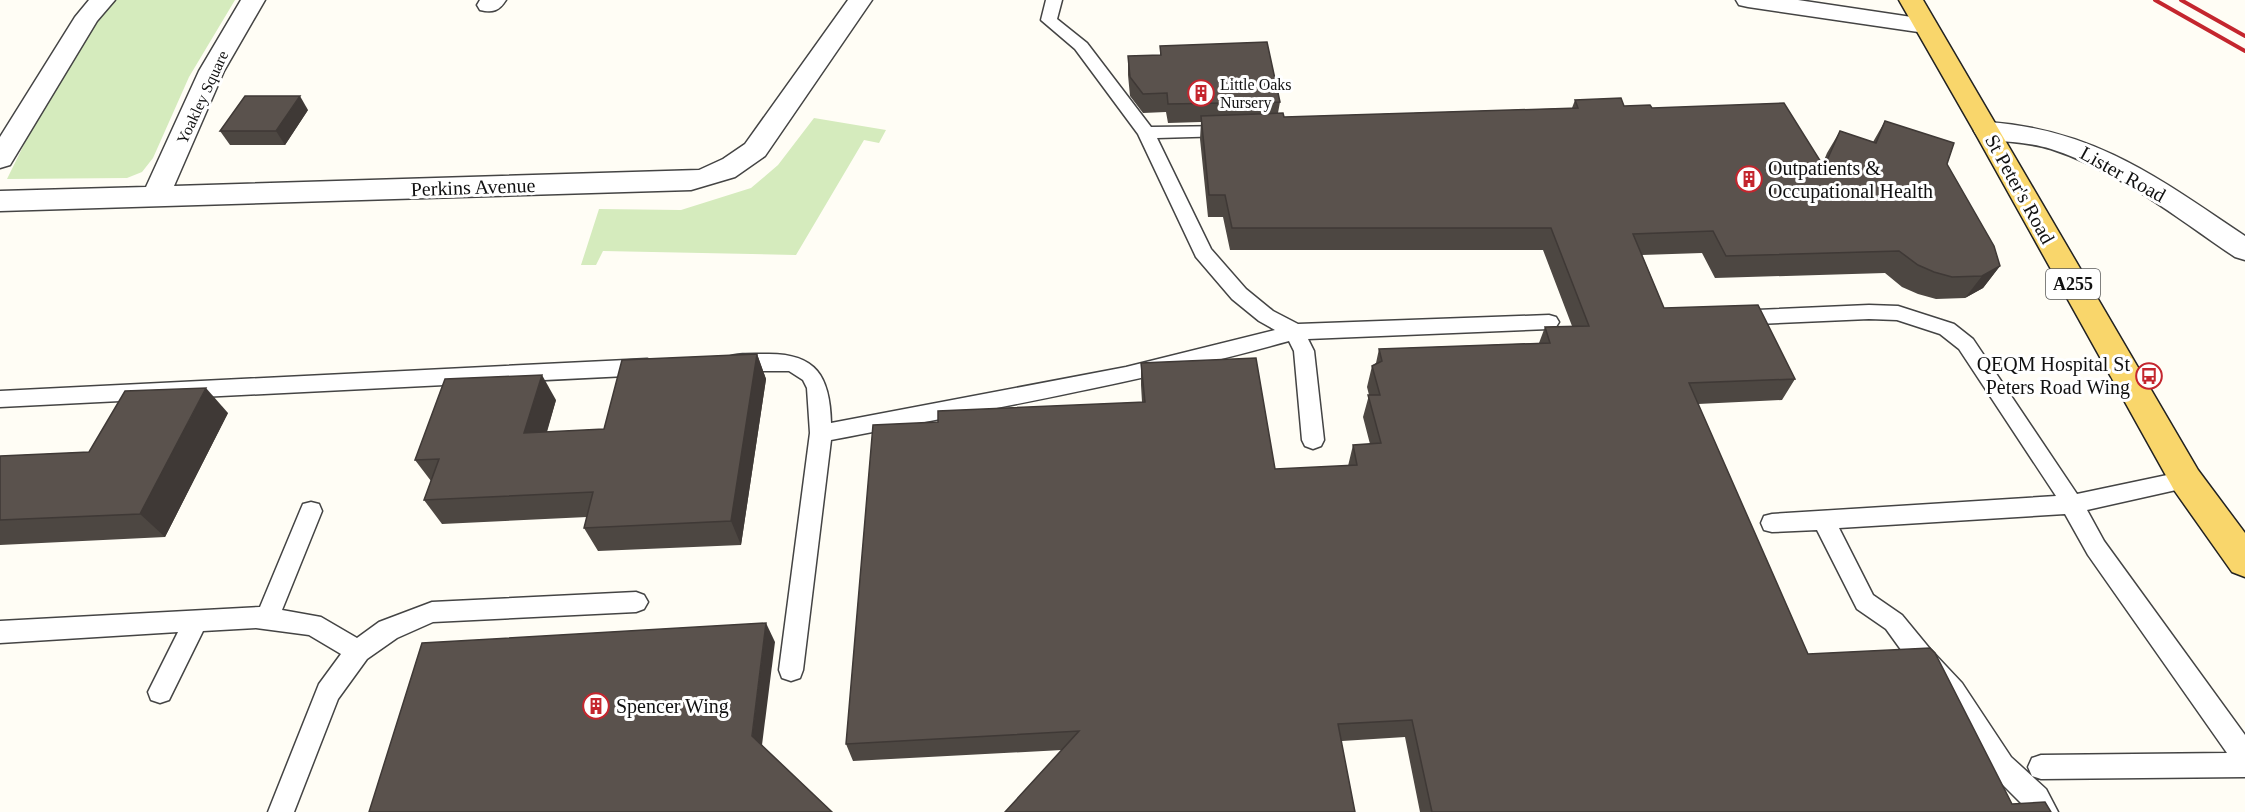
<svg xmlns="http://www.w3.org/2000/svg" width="2245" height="812" font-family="Georgia,serif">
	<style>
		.green { fill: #d5ebbd }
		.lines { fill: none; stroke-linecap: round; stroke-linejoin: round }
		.service-casing { stroke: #444; stroke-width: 3 }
		.minor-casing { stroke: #444; stroke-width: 3 }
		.primary-casing { stroke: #222; stroke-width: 3 }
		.service { fill: #fff; fill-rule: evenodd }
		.minor { fill: #fff; fill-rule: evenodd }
		.primary { fill: #f9d66b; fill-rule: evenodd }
		.rail { stroke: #c4262e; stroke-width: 4 }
		.wall { fill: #4d4742 }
		.shaded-wall { fill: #3f3936 }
		.building { fill: #5a524d; stroke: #3f3936; stroke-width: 1.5 }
		.labels { text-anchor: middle; stroke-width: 6; stroke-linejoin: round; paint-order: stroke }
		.far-poi-label { font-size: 16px; fill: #111; stroke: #fff; text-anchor: start }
		.far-street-label { font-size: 16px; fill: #111; stroke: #fff }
		.shield { fill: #fff; stroke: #585858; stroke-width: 1.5 }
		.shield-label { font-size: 18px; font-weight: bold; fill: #111 }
		.poi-label { font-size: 20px; fill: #111; stroke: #fff; text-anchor: start }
		.street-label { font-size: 20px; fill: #111; stroke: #fff }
	</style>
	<rect width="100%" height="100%" fill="#fffdf5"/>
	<!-- green -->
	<g class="green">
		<path d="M115,0H235L189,77L153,158L142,172L127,178L7,179L44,104L87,31Z"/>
		<path d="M814,118L886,130L879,143L864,140L796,255L603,251L596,265H581L599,209L681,210L751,188L778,165Z"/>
	</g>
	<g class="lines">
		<!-- service casing -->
		<g class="service-casing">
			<g id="service">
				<path d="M1046,0H1062L1057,19L1087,43L1151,127L1233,126L1236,130L1233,134L1227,136L1157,138L1211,249L1246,289L1273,311L1298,324L1549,315L1556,317L1559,322L1556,327L1549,329L1308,339L1314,351L1324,440L1321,446L1313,449L1305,446L1302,440L1294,351L1289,341C1138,383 985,410 831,440L803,670L800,678L791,681L782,678L779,670L810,433L807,388L803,380L789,371H732L725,368L722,363L725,358C738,353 753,354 766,354C816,353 830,376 831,423L1126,367L1275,330L1259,321L1232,299L1196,257L1138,134L1075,49L1041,20Z"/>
				<path d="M1869,305L1898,306L1954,324L1973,339L2077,494L2186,471L2194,474L2197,480L2194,486L2087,510L2104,541L2245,735V777L2041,779L2032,776L2028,767L2032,758L2041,755L2227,753L2088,555L2065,514L1839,528L1873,595L1902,615L1930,649L1962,683L2011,757L2046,789L2058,812H2030L1993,775L1944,699L1912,665L1886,629L1857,609L1817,530L1772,532L1764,530L1761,523L1764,516L1772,514L2056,496L1959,349L1940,334L1897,320L1869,319L1734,325L1727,323L1724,318L1727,313L1734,311Z"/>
				<path d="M647,359L654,362L657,367L654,372L647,375L0,407V391Z"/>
				<path d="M311,502L319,504L322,511L282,610L321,617L357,638L379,622L432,602L636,592L644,595L648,602L644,609L636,612L433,622L397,638L367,659L338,699L294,812H268L319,684L341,654L309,635L256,628L203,631L169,700L160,703L151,700L148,692L178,632L0,643V621L260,607L300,511L303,504Z"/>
			</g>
		</g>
		<!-- minor casing -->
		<g class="minor-casing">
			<g id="minor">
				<path d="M89,0H115L97,21L10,165L0,168V137L75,17Z"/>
				<path d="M241,0H265L224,71L174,186L699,170L723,159L745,144L848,0H872L765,156L735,177L691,190L0,211V191L146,187L199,71Z"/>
				<path d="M480,0H506C499,11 493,13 480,10L477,5Z"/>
				<path d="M1736,0H1798L1925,19L1934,21L1937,26L1934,31L1925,33L1748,7L1739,5Z"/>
				<path d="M1988,122C2096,130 2158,178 2245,236V260L2235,257C2177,218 2119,171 2051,149C2027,141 2002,143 1978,137L1974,131L1978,125Z"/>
			</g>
		</g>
		<!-- primary casing -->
		<g class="primary-casing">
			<path id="primary" d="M1899,0H1923L2198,470L2245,533V577L2232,572L2174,490L1974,131Z"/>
		</g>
		<!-- service -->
		<use href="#service" class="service"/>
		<!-- minor -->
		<use href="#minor" class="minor"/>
		<!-- primary -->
		<use href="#primary" class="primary"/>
		<!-- rail -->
		<g class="rail">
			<path d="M2155,0L2245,51"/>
			<path d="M2181,0L2245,36"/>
		</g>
	</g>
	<!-- wall -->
	<g class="wall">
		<path d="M1160,46L1280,102L1278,113L1284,117L1572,108L1575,100L1624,106L1652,108L1822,165L1827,153L1840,131L1873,142L1885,121L1947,164L2000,266L1983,288L1965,298L1936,299L1918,294L1902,287L1885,273L1715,278L1702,253L1642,255L1664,308L1795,379L1782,400L1698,404L1808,654L2012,804L2051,812H1420L1405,737L1342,741L1062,750L853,761L846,744L938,422L1142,402L1141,385V363L1275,469L1348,466L1353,445L1370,444L1363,417L1369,395L1367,387L1372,366L1376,363L1379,349L1539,343L1545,327L1572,326L1543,250H1230L1223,217H1208L1200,139L1201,122L1168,123L1166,112L1143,113L1130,96L1128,75V56L1160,55Z"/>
		<path d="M308,110L285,145H230L220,131Z"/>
		<path d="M757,354L766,379L741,545L598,551L584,528L587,517L442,524L424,500L431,481L415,460L556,400L547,432L604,429Z"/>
		<path d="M228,413L165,537L0,545V456L89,452Z"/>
	</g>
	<!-- shaded-wall -->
	<g class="shaded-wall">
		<path d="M300,96L308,110L285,145L276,131Z"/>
		<path d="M2000,266L1983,288L1965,298L1982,276Z"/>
		<path d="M757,354L766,379L741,545L731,521Z"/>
		<path d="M542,375L556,400L539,457L524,433Z"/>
		<path d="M206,388L228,413L165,537L140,514Z"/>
		<path d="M766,623L775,642L761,753L752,736Z"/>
	</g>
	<!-- building -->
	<g class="building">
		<path d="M1267,42L1280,102L1168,104L1167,93L1143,94L1130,77L1128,56L1161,55L1160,46Z"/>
		<path d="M245,96H300L276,131H220Z"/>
		<path d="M1621,98L1624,106L1650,105L1652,108L1784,103L1824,167L1840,131L1876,143L1885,121L1954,143L1947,164L1994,246L2000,266L1982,276L1952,277L1934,272L1918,265L1899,251L1726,256L1713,231L1633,234L1664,308L1758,305L1795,379L1689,383L1808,654L1930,648L1935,653L2012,804L2045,802L2051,812H1432L1412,720L1338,724L1355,812H1005L1079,731L846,744L873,425L938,422V411L1145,402L1141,363L1256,358L1275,469L1357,465L1353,445L1381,443L1368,395H1380L1372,366L1382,361L1379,349L1550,343L1545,327L1589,326L1551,228H1232L1225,195H1209L1201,116L1283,113L1284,117L1578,108L1575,100Z"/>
		<path d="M757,354L731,521L584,528L593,492L424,500L439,459L415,460L445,379L542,375L524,433L604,429L622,360Z"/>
		<path d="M206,388L140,514L0,520V456L89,452L125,391Z"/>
		<path d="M766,623L752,736L832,812H369L422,643Z"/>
	</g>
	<!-- icons -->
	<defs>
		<g id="building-ring" transform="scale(1.35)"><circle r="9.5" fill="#fff" stroke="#c4262e" stroke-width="1.5"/><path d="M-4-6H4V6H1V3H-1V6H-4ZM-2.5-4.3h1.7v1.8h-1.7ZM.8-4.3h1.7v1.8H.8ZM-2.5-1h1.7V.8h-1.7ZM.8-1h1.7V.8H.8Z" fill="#c4262e"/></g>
		<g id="bus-ring" transform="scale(1.35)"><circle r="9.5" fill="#fff" stroke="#c4262e" stroke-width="1.5"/><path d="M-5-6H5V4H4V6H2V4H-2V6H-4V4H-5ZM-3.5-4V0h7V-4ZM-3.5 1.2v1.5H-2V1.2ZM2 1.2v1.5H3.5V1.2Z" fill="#c4262e"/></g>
	</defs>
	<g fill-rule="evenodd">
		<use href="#building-ring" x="1201" y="93"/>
		<use href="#building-ring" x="1749" y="179"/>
		<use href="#bus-ring" x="2149" y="376"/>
		<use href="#building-ring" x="596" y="706"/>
	</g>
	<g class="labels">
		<!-- far-poi labels -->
		<g class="far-poi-label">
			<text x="1220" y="90">Little Oaks<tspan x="1220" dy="18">Nursery</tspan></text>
		</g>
		<!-- far-street labels -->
		<g class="far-street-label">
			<text transform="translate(202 97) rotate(-65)" y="6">Yoakley Square</text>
		</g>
		<!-- shield labels -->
		<rect class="shield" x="2046" y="269" width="54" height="30" rx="4.5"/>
		<g class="shield-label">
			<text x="2073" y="290">A255</text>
		</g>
		<!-- poi labels -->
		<g class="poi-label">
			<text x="1768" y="175">Outpatients &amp;<tspan x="1768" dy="23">Occupational Health</tspan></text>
			<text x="2130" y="371" text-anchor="end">QEQM Hospital St<tspan x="2130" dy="23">Peters Road Wing</tspan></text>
			<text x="616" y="713">Spencer Wing</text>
		</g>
		<!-- street labels -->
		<g class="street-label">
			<text transform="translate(2123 174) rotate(29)" y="7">Lister Road</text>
			<text transform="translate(473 187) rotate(-2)" y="7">Perkins Avenue</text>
			<text transform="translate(2020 189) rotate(61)" y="7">St Peter's Road</text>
		</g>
	</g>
</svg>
